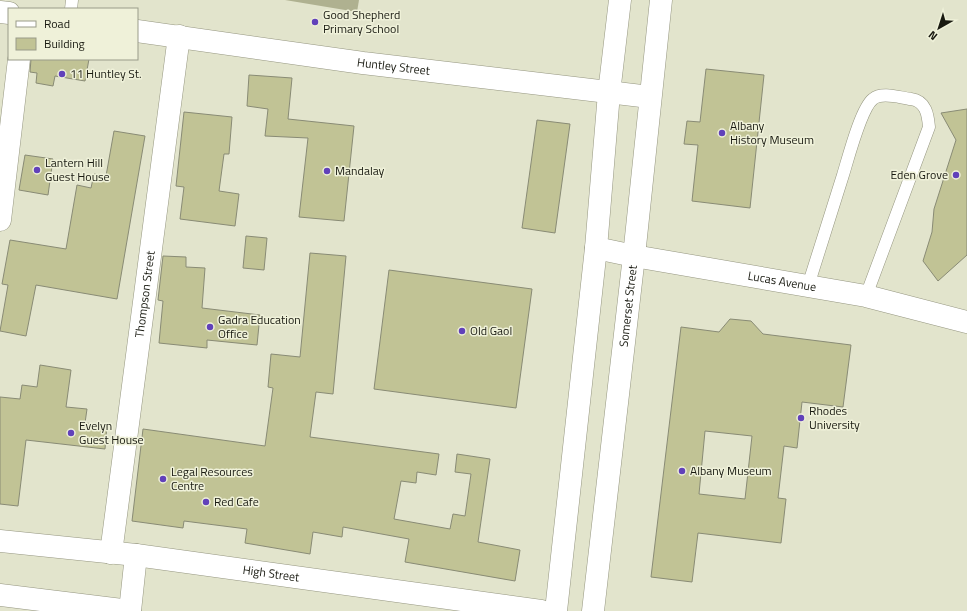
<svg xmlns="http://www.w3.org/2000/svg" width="967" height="611" font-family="'Titillium Web',sans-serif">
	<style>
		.green { fill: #afb190 }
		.building { fill: #c1c395; stroke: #898b75; fill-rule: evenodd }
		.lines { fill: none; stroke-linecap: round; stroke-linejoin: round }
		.lane-casing { stroke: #959680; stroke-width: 13 }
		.street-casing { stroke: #959680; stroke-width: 23 }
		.secondary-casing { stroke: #959680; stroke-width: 23 }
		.lane { stroke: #fff; stroke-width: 12 }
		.street { stroke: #fff; stroke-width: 22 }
		.secondary { stroke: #fff; stroke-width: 22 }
		.poi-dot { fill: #6141ba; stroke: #eff1d9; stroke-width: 1.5 }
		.labels { text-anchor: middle; stroke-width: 3; stroke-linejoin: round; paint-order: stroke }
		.poi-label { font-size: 12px; fill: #191a11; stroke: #eff1d9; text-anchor: start }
		.street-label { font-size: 12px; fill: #191a11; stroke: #eff1d9 }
	</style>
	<rect width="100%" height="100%" fill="#e2e4cc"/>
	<!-- green -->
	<path class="green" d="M285,0H359L357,12Z"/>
	<!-- building -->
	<g class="building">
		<path d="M31,59H89L85,81L55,76L53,86L36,83L37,73L30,72Z"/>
		<path d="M706,69L764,75L750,208L692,201L698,145L684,144L687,121L700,122Z"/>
		<path d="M249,75L292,78L288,119L354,126L344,221L299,217L308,138L265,136L268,109L247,106Z"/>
		<path d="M967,109V255L938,281L923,261L932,232L934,209L956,140L941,113Z"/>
		<path d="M184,112L232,117L229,154H224L219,191L239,194L235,226L180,219L184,187L176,186Z"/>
		<path d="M537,120L570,124L555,233L522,228Z"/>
		<path d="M114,131L145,136L117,299L36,285L26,336L0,331L8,285L2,284L10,240L66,249L77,185L91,188L94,174L106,176Z"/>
		<path d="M25,155L53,159L48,195L19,190Z"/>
		<path d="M246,236L267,238L264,270L243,268Z"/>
		<path d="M310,253L346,256L333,394L316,392L310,437L439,454L436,475L417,472L416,483L401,481L394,519L450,529L453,514L465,516L471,474L455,472L457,454L490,459L478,542L520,550L515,581L405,562L409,539L343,527L342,537L313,532L310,554L245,543L247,529L184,521L183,528L132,521L143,429L265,446L273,388L268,387L271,354L300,357Z"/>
		<path d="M163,256L186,257V267L205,268L202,308L260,315L257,345L207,340V348L159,343L163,301L158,300Z"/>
		<path d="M389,270L532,289L516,408L374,389Z"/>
		<path d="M730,319L751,321L763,334L851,345L843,407L802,402L797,448L784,446L778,498L786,499L781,543L698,533L692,582L651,577L681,327L719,332ZM705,431L752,436L745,499L699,494Z"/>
		<path d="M40,365L71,370L66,407L87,409L85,423L107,425L105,449L26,440L18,506L0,504V397L20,399L22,385L37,387Z"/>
	</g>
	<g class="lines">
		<!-- lane casing -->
		<g class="lane-casing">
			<g id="lane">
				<path d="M71,9L72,0"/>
				<path d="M808,286C820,249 831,212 843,175C848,159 861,108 873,99C882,91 901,98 911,99C926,101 928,115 929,127L866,296"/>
			</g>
		</g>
		<!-- street casing -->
		<g class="street-casing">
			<g id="street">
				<path d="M0,12L9,13"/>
				<path id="s1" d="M137,31L363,63L650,97"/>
				<path d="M0,220L19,59"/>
				<path id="s2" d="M596,248L634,256L866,296L967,322"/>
				<path id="s3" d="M111,553L179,36"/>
				<path d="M130,611L136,555"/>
			</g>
		</g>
		<!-- secondary casing -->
		<g class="secondary-casing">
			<g id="secondary">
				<path id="s4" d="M0,541L136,555L541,611"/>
				<path d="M0,595L130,611"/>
				<path d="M556,611L596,248L609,93L620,0"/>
				<path id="s5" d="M593,611L634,256L661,0"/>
			</g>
		</g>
		<!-- lane -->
		<use href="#lane" class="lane"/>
		<!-- street -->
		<use href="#street" class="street"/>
		<!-- secondary -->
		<use href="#secondary" class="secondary"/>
	</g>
	<!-- markers -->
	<g class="poi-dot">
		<circle cx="315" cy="22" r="4"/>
		<circle cx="62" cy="74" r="4"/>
		<circle cx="722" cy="133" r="4"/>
		<circle cx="37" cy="170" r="4"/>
		<circle cx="327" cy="171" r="4"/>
		<circle cx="956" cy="175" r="4"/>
		<circle cx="210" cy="327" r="4"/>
		<circle cx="462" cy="331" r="4"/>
		<circle cx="801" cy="418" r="4"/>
		<circle cx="71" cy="433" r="4"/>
		<circle cx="682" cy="471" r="4"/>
		<circle cx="163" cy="479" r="4"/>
		<circle cx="206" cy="502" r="4"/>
	</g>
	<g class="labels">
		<!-- poi labels -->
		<g class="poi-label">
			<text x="323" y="19">Good Shepherd<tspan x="323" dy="14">Primary School</tspan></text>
			<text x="70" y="78">11 Huntley St.</text>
			<text x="730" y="130">Albany<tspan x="730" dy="14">History Museum</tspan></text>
			<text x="45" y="167">Lantern Hill<tspan x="45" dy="14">Guest House</tspan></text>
			<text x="335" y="175">Mandalay</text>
			<text x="948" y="179" text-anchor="end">Eden Grove</text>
			<text x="218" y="324">Gadra Education<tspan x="218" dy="14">Office</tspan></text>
			<text x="470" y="335">Old Gaol</text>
			<text x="809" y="415">Rhodes<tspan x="809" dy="14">University</tspan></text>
			<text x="79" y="430">Evelyn<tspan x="79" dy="14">Guest House</tspan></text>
			<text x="690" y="475">Albany Museum</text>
			<text x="171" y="476">Legal Resources<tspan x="171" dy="14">Centre</tspan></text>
			<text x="214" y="506">Red Cafe</text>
		</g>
		<!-- street labels -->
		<g class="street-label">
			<text dy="4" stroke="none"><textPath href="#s1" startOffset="259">Huntley Street</textPath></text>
			<text dy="4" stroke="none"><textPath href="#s2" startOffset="189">Lucas Avenue</textPath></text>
			<text dy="4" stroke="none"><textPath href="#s3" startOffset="261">Thompson Street</textPath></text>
			<text dy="4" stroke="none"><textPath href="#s5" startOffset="307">Somerset Street</textPath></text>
			<text dy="4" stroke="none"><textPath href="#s4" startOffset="273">High Street</textPath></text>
		</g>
	</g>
	<!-- legend -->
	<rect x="8" y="8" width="130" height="52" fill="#eff1d9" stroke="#999b89"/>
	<rect x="16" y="21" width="20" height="6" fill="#ffffff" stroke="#999b89"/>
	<text x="44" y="28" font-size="12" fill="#191a11">Road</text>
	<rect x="16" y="38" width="20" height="12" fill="#c1c395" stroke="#999b89"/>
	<text x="44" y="48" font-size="12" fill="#191a11">Building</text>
	<!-- north arrow -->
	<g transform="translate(939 28) rotate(219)" stroke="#eff1d9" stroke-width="3" paint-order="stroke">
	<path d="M0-3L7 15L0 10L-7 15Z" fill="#191a11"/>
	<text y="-6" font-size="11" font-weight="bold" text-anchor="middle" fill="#191a11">N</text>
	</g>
</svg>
